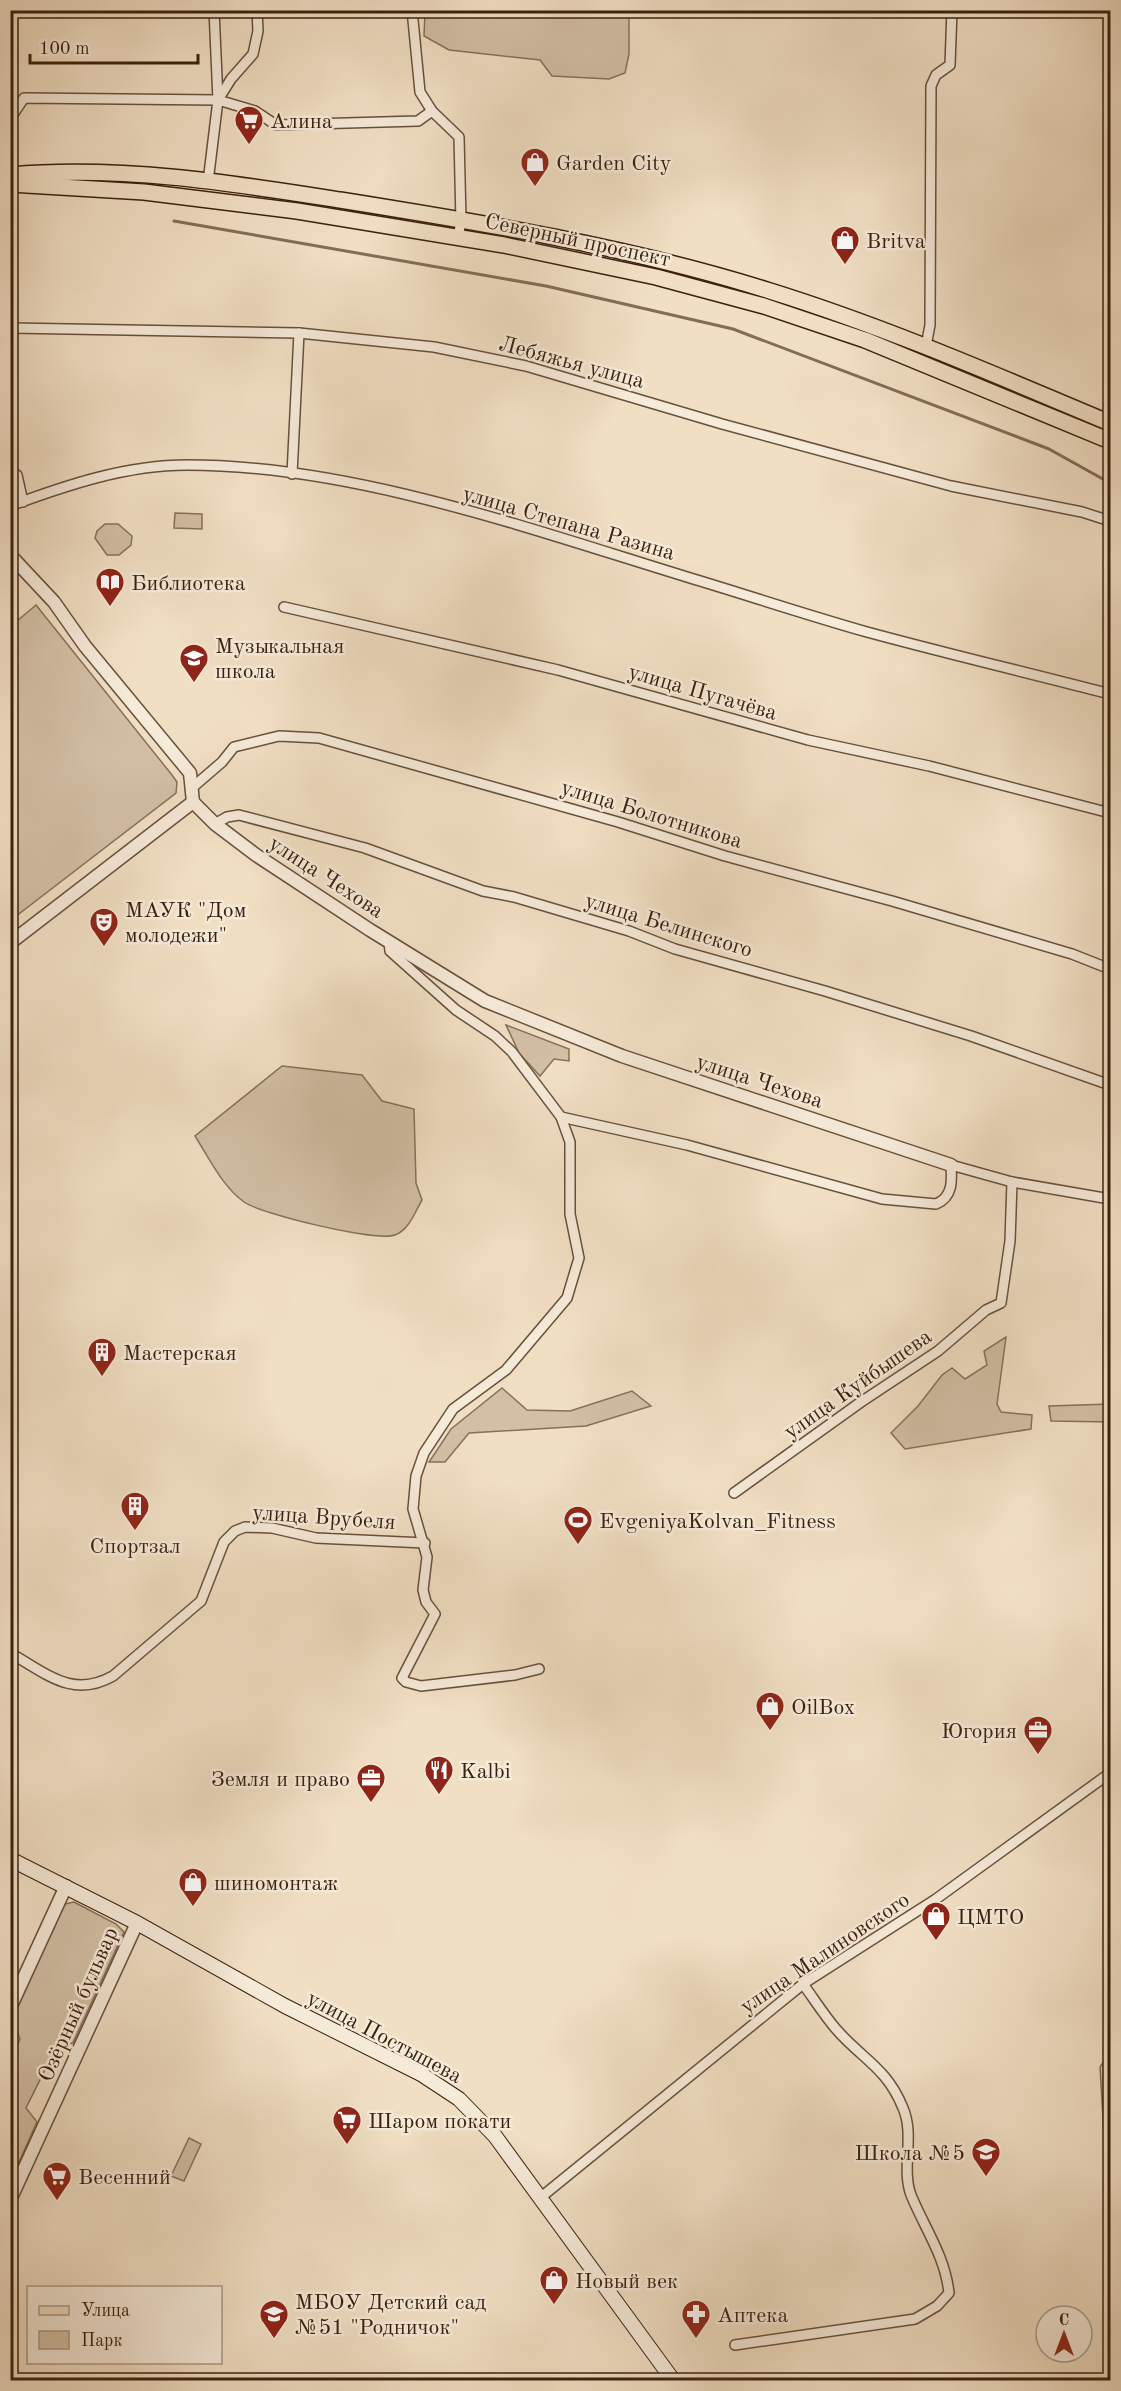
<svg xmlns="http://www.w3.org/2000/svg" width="1121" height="2391" font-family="'Old Standard TT',serif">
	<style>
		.green { fill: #d2bfa5; stroke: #86705a; stroke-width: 1.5 }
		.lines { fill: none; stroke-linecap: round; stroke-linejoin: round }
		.stream { stroke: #836c56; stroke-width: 3 }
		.minor-casing { stroke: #68503c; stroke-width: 12 }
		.tertiary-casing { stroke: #68503c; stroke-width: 15 }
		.secondary-casing { stroke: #3b200e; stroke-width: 16 }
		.primary-casing { stroke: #3b200e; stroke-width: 18 }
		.minor { stroke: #f6ead9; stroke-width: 9 }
		.tertiary { stroke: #f6ead9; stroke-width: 12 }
		.secondary { stroke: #f6ead9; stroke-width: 14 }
		.primary { stroke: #f1dfc4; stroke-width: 15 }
		.labels { text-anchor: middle; stroke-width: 5; stroke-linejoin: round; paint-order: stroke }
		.poi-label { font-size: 22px; fill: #3b200e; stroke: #f6ead9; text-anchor: start }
		.street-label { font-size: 22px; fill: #3b200e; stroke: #f6ead9 }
	</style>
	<rect width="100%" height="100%" fill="#f1dfc4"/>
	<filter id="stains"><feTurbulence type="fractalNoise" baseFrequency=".00333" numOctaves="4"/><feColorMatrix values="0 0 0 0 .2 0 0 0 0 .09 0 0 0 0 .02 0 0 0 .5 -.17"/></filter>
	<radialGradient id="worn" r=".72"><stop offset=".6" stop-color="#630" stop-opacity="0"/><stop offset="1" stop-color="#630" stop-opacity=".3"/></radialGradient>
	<!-- green -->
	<g class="green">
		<path d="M425,11H629V54L625,73L609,79L552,76L540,60L449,50L424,36Z"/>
		<path d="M175,513L202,514V529L174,528Z"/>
		<path d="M105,524H118L132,536L131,545L119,555H107L95,538L97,531Z"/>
		<path d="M36,605L172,775L177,782L176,793L11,920V626Z"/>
		<path d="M506,1025L569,1049V1061L554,1059L540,1076L519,1053Z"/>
		<path d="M282,1066L362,1075L382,1101L414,1109L416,1183L422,1200C415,1212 409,1230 395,1235C376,1242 261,1214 244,1202C222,1186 209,1158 195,1136Z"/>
		<path d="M1006,1337L997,1404L1001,1412L1032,1415L1031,1429L905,1449L891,1433L918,1406L942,1375L952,1368L965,1379L987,1365L984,1351Z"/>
		<path d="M502,1388L527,1410L570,1411L632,1391L651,1406L586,1426L469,1433L445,1462H429L451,1429Z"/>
		<path d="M1110,1404V1422L1051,1421L1049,1406Z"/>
		<path d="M74,1902L116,1924L124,1932L73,2043L57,2046L26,2108L37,2122L11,2180V2059L20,2039L11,2016L65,1904Z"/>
		<path d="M1106,2058H1110V2190L1107,2184L1100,2067Z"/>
		<path d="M189,2138L201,2144L184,2181L171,2176Z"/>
	</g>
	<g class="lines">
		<!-- stream -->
		<path class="stream" d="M174,221L546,286L733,329L1049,449L1110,483"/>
		<!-- minor casing -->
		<g class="minor-casing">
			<g id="minor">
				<path d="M412,10L420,92L432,111L459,137L461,221L458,238"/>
				<path d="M218,100L231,79L253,54L258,31L257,10"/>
				<path d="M10,119L24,98L218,100L255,111L276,125L418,121L432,111"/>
				<path d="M208,182L218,100L214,10"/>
				<path d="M10,328L299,333L434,347L526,366L722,424L951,486L1082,512L1110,521"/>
				<path d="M926,346L930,325L931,86L936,75L950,65L952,10"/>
				<path d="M292,474L299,333"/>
				<path d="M17,475L23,502"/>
				<path d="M10,506C67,485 126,465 187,465C352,465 530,529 687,577C747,595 807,615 867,632C948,654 1029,673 1110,694"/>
				<path d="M284,607L558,670L808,740L929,766L1110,813"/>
				<path d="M193,787L222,762L234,747L279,736L319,738L618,822L725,856L892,901L1072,954L1110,969"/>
				<path d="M215,824L227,817L239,815L365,848L483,891L514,897L629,931L675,949L825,991L971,1036L1110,1085"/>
				<path d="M389,942L390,951L456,1010L495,1036L512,1052L561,1117L570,1142V1214L579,1258L567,1298L506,1370L453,1409L424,1453L416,1476L413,1509L427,1557L423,1590L426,1602L435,1614L402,1678L406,1682L421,1686L515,1675L539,1669"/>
				<path d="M561,1117L687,1145L882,1199L936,1204C953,1197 952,1181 951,1165L1012,1182L1110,1199"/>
				<path d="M734,1493L861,1402L938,1351L986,1310L1001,1303L1010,1241L1012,1182"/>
				<path d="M10,1653C46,1673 72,1699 113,1676L201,1601L224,1542L235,1531L245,1527L272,1528L316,1538L425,1543"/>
				<path d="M540,2198L803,1984L936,1899L1110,1773"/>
				<path d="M735,2345L915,2319L937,2306L949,2293C945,2256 925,2229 911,2195C901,2168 915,2136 903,2108C887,2068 862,2059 836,2029C824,2015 814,1999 803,1984"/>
			</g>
		</g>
		<!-- tertiary casing -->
		<g class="tertiary-casing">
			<g id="tertiary">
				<path d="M10,555L54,602L85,646L190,773L193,802"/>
				<path d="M193,802L215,824L256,855L370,930L485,1001L622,1056L951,1165"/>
				<path d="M10,943L193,802"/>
				<path d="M10,2008L66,1886"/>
				<path d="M10,2200L137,1923"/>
			</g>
		</g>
		<!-- secondary casing -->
		<g class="secondary-casing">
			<path id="secondary" d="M10,1859L137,1923L285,2006L421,2074L459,2099L495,2136L673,2380"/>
		</g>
		<!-- primary casing -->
		<g class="primary-casing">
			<g id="primary">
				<path d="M10,175C120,165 232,183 340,200C484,223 631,247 770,291C886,327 998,376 1110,423"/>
				<path d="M10,184L144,192L297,211L504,245L656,277L764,306L865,340L1110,441"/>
			</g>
		</g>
		<!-- minor -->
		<use href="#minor" class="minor"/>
		<!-- tertiary -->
		<use href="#tertiary" class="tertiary"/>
		<!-- secondary -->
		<use href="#secondary" class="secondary"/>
		<!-- primary -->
		<use href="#primary" class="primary"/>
	</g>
	<!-- icons -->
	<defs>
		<g id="supermarket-pin" transform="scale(1.5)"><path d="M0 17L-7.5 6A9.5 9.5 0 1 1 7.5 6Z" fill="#8f2418" stroke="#f6ead9"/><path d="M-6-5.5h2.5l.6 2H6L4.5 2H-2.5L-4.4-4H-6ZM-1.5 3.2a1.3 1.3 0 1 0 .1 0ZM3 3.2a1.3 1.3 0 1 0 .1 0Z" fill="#fff"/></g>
		<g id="shop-pin" transform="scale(1.5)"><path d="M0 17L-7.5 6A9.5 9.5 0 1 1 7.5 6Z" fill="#8f2418" stroke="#f6ead9"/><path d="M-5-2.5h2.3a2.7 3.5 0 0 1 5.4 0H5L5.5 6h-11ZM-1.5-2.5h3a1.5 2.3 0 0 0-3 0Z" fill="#fff"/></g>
		<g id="library-pin" transform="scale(1.5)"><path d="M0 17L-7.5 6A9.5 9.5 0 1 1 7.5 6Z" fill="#8f2418" stroke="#f6ead9"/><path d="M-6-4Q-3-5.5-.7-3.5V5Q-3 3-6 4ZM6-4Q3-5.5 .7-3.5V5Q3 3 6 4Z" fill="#fff"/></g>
		<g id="school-pin" transform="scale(1.5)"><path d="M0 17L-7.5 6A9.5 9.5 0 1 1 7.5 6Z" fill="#8f2418" stroke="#f6ead9"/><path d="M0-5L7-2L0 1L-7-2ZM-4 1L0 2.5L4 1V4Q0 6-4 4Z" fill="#fff"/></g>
		<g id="theatre-pin" transform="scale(1.5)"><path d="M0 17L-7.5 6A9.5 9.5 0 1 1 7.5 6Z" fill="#8f2418" stroke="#f6ead9"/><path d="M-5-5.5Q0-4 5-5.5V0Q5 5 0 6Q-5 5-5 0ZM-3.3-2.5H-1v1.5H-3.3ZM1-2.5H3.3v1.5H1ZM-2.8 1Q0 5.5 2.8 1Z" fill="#fff"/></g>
		<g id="building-pin" transform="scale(1.5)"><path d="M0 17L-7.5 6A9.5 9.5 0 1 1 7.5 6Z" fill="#8f2418" stroke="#f6ead9"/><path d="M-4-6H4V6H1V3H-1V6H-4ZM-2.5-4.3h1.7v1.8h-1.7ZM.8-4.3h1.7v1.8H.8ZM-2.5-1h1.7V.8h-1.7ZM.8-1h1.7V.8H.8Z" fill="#fff"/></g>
		<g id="stadium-pin" transform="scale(1.5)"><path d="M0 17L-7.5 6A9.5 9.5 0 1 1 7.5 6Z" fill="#8f2418" stroke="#f6ead9"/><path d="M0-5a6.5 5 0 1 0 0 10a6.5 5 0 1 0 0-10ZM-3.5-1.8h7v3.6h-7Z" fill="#fff"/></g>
		<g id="office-pin" transform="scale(1.5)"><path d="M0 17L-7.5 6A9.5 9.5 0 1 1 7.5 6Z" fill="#8f2418" stroke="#f6ead9"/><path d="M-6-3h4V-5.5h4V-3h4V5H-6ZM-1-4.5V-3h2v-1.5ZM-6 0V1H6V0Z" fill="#fff"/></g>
		<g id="restaurant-pin" transform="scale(1.5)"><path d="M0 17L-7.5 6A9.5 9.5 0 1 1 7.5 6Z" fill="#8f2418" stroke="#f6ead9"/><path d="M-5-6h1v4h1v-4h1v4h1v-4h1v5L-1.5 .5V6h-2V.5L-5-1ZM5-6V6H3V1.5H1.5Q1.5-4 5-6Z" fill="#fff"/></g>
		<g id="pharmacy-pin" transform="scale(1.5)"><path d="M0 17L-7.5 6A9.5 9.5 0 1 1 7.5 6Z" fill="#8f2418" stroke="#f6ead9"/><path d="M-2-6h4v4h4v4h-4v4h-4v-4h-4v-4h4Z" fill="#fff"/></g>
	</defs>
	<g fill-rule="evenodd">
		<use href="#supermarket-pin" x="249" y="120"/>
		<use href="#shop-pin" x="535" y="162"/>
		<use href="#shop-pin" x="845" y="240"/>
		<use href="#library-pin" x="110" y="582"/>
		<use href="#school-pin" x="194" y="658"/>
		<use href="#theatre-pin" x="104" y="922"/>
		<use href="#building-pin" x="102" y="1352"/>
		<use href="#building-pin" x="135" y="1506"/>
		<use href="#stadium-pin" x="578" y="1520"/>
		<use href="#shop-pin" x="770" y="1706"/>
		<use href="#office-pin" x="1038" y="1730"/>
		<use href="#restaurant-pin" x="439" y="1770"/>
		<use href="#office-pin" x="371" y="1778"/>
		<use href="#shop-pin" x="193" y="1882"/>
		<use href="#shop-pin" x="936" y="1916"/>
		<use href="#supermarket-pin" x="347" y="2120"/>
		<use href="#school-pin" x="986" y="2152"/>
		<use href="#supermarket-pin" x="57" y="2176"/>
		<use href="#shop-pin" x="554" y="2280"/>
		<use href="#school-pin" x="274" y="2314"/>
		<use href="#pharmacy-pin" x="696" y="2314"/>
	</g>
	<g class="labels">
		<!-- poi labels -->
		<g class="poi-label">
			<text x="270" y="128">Алина</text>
			<text x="556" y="170">Garden City</text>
			<text x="866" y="248">Britva</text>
			<text x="131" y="590">Библиотека</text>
			<text x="215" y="653">Музыкальная<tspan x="215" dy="25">школа</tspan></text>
			<text x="125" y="917">МАУК "Дом<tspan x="125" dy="25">молодежи"</tspan></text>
			<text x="123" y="1360">Мастерская</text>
			<text x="599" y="1528">EvgeniyaKolvan_Fitness</text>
			<text x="135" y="1553" text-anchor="middle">Спортзал</text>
			<text x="791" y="1714">OilBox</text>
			<text x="1017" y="1738" text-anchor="end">Югория</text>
			<text x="460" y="1778">Kalbi</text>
			<text x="350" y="1786" text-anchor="end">Земля и право</text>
			<text x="214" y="1890">шиномонтаж</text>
			<text x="957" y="1924">ЦМТО</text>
			<text x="368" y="2128">Шаром покати</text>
			<text x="965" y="2160" text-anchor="end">Школа №5</text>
			<text x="78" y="2184">Весенний</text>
			<text x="575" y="2288">Новый век</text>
			<text x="295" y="2309">МБОУ Детский сад<tspan x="295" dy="25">№51 "Родничок"</tspan></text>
			<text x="717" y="2322">Аптека</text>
		</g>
		<!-- street labels -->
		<g class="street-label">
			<text transform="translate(578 239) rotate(12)" y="8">Северный проспект</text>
			<text transform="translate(572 361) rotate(15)" y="8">Лебяжья улица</text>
			<text transform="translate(569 522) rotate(16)" y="8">улица Степана Разина</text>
			<text transform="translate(703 691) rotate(16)" y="8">улица Пугачёва</text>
			<text transform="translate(652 813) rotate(17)" y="8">улица Болотникова</text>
			<text transform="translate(327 876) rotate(33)" y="8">улица Чехова</text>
			<text transform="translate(669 924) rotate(17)" y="8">улица Белинского</text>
			<text transform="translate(760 1080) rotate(18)" y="8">улица Чехова</text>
			<text transform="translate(857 1383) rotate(-35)" y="8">улица Куйбышева</text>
			<text transform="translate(324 1516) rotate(4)" y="8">улица Врубеля</text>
			<text transform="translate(824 1952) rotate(-34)" y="8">улица Малиновского</text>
			<text transform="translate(77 2004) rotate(-66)" y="8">Озёрный бульвар</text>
			<text transform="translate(385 2036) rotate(28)" y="8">улица Постышева</text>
		</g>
	</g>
	<!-- margin -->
	<rect width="1121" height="2391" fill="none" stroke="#f1dfc4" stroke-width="36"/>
	<rect x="12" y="12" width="1097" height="2367" fill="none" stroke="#3b200e" stroke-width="3"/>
	<rect x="18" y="18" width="1085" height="2355" fill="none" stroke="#3b200e" stroke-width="1.5"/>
	<!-- legend -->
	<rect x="27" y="2286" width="195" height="78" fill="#f6ead9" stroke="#ab9988" stroke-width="1.5"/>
	<rect x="39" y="2306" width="30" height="9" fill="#f1dfc4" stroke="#ab9988" stroke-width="1.5"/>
	<text x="81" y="2316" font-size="18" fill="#3b200e">Улица</text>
	<rect x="39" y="2331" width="30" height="18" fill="#d2bfa5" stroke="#ab9988" stroke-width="1.5"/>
	<text x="81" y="2346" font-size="18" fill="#3b200e">Парк</text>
	<!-- north arrow -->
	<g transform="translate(1064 2334)"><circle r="28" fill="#f6ead9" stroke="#ab9988" stroke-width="1.5"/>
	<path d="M0-4.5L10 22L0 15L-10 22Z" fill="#8f2418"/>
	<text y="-9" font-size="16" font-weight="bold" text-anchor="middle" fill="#3b200e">С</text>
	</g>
	<!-- scale -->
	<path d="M30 54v9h168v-9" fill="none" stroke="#3b200e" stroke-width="3"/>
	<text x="39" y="54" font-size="18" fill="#3b200e" stroke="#f6ead9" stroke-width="4.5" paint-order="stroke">100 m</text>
	<rect width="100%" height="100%" filter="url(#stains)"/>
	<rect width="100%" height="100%" fill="url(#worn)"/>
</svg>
